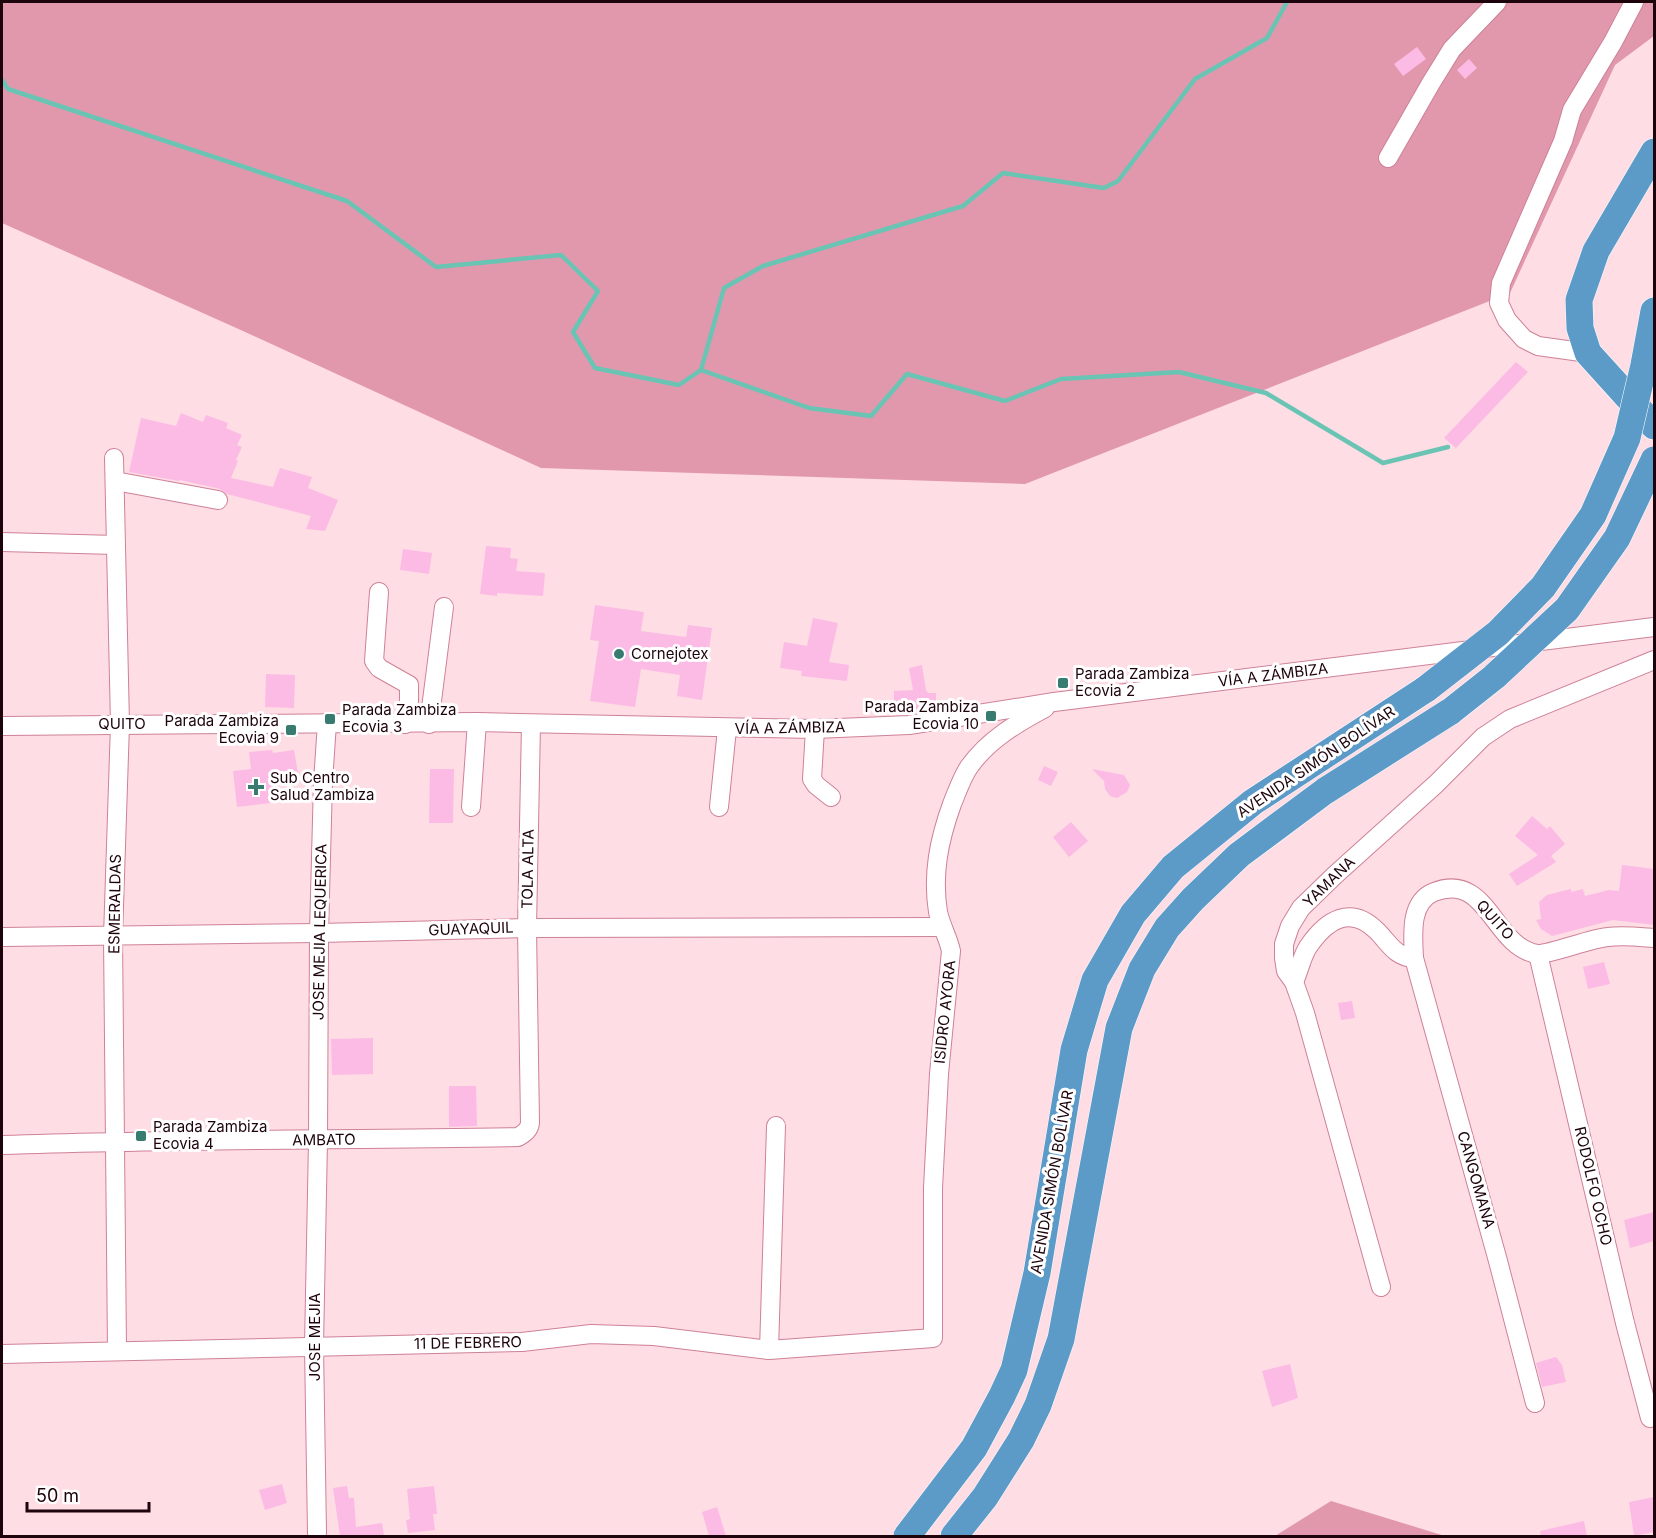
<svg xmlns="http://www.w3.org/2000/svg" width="1656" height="1538" font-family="Inter,sans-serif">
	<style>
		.forest { fill: #e198ad }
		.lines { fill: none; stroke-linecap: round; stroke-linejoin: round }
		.stream { stroke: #6ac4b4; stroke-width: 4.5 }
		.building { fill: #fcbbe4 }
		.minor-casing { stroke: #ce8197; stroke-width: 20 }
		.highway-casing { stroke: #fff; stroke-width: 28 }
		.minor { stroke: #fff; stroke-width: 18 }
		.highway { stroke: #5c9bc8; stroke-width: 27 }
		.highway-bridge-casing { stroke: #fff; stroke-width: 28; stroke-linecap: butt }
		.highway-bridge { stroke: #5c9bc8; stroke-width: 27 }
		.poi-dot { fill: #387c71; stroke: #fff; stroke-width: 2 }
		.labels { text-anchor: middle; stroke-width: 6; stroke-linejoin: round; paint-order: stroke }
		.poi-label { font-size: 15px; fill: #1d040c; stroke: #fff; text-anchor: start }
		.street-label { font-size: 15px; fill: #1d040c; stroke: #fff }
	</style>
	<rect width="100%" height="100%" fill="#ffdde5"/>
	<!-- forest -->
	<g class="forest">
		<path d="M2,2H1654V36L1615,65L1510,293L1025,484L541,468L243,331L2,223Z"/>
		<path d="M1331,1501L1445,1536H1275Z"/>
	</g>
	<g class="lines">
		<!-- stream -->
		<g class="stream">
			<path d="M2,80L8,89L347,201L436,267L561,255L598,291L573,332L595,368L679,385L701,370L809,408L871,416L907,374L1005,401L1061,379L1179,372L1266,393L1383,463L1448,447"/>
			<path d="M701,370L724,288L763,266L963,206L1003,173L1104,188L1118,181L1195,79L1267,38L1287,2"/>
		</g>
	</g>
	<!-- building -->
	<g class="building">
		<path d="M1417,47L1426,59L1403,76L1394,64Z"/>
		<path d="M1469,59L1477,68L1465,79L1457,70Z"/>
		<path d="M1516,362L1528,372L1456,448L1444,438Z"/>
		<path d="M181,413L203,422L206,415L228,423L226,428L242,435L237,445L242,447L236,460L238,461L231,478L273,487L280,468L312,477L308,488L338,500L325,531L306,529L311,516L227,494L220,489L180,480L179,481L129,472L141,418L176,426Z"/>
		<path d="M486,546L511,548L510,558L518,559L516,571L545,573L543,596L497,593V596L480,594Z"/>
		<path d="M403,549L432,553L429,574L400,570Z"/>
		<path d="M595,605L644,612L641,631L686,637L688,625L712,628L702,700L677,696L680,675L641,669L635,707L590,701L599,641L590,640Z"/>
		<path d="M813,618L838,623L829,662L849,665L847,681L801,676L802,671L780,668L784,642L807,646Z"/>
		<path d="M922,665L926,690L928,693H936V709L894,711V691L913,690L909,668Z"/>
		<path d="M266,674L295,675L294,708L265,707Z"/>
		<path d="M272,750L273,753L294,750L298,773L288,774L289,782L276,783L278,802L237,807L233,771L251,769L249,752Z"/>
		<path d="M1044,766L1058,772L1051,786L1038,780Z"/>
		<path d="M430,769H454L453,823H429Z"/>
		<path d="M1092,769L1124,775L1130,785L1127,792L1117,798L1110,796L1105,789L1104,781Z"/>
		<path d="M1532,816L1547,829L1550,826L1565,844L1551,856L1556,862L1517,886L1509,874L1538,855L1515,836Z"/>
		<path d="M1071,822L1088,841L1069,857L1053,837Z"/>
		<path d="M1622,865L1654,869V925L1613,920L1552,936L1541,929L1536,920L1541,919L1539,902L1547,895L1571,889V892L1583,889L1585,896L1609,890L1619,891Z"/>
		<path d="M1604,962L1610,984L1588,989L1583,967Z"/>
		<path d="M1352,1001L1355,1018L1341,1020L1338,1003Z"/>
		<path d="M373,1038V1074L332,1075L331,1039Z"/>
		<path d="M449,1086H476L477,1126L449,1127Z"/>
		<path d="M1654,1212V1241L1630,1248L1624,1220Z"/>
		<path d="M1556,1357L1562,1365L1566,1382L1542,1387L1536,1363Z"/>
		<path d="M1290,1364L1298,1398L1272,1407L1262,1371Z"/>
		<path d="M282,1484L287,1503L265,1510L259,1490Z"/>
		<path d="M347,1486L349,1498H354L356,1527L382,1523L384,1535L340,1536L333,1488Z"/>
		<path d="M434,1486L437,1514H433L435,1530L408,1533L406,1520L410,1519L407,1489Z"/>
		<path d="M1654,1497V1532L1634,1536L1629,1502Z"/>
		<path d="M717,1507L726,1536H709L702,1512Z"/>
		<path d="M1584,1521L1587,1536H1541L1540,1531Z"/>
	</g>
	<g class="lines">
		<!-- minor casing -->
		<g class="minor-casing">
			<g id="minor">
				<path d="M1388,158L1431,83L1452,49L1497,2"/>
				<path d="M1588,353L1538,346L1524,339L1507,320L1499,303L1501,283L1563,141L1572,110L1613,42L1634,2"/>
				<path d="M114,458L120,724L113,937L117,1350"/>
				<path d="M115,481L218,500"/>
				<path d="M2,542L116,545"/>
				<path d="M379,592L374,661L379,668L409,685V707L405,724"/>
				<path d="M429,724L444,607"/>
				<path d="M2,726L477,722L815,729L909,725L1054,702L1654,627"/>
				<path d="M815,729L812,779L816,785L831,797"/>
				<path d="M471,807L477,722"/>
				<path d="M719,807L727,729"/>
				<path d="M2,937L319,933L527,928L942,927"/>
				<path d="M1538,954L1625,1323L1650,1418"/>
				<path d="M1414,958L1498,1261L1535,1403"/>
				<path d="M1294,982C1299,971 1302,956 1308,947C1327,919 1351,905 1377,931C1389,943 1395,957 1414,958C1413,936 1409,902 1434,892C1488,871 1493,947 1537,954C1548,955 1592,938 1608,937C1623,935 1640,937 1654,938"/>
				<path d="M2,1145C174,1139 346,1140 518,1137C525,1133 529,1130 530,1123L527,928L531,724"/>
				<path d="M1381,1287L1305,1013L1294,982L1286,971L1284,958V944L1290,926L1301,908L1335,875L1436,784L1483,737L1510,719L1654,660"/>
				<path d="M769,1350L776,1126"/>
				<path d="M2,1354L522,1342L591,1334L654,1336L769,1350L933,1338V1188L939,1074L951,951C948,937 941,926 938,912C932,874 939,840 952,804C957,792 962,777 969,767C988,740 1017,723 1045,708"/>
				<path d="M317,1533L314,1346L318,1141L319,933L323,782L327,723"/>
			</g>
		</g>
		<!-- highway casing -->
		<g class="highway-casing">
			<g id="highway">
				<path d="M1654,152L1596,251L1579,300L1580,328L1588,353L1654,426"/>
				<path d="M1644,365L1654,311"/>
				<path d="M907,1536L974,1448L1002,1396L1014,1370L1037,1273L1074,1050L1095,980L1133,914L1173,867L1253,802L1426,689"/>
				<path d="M954,1536L985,1497L1021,1440L1038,1405L1061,1339L1119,1028L1142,969L1167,928L1193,899L1239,855L1325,791L1451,711"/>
			</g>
		</g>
		<!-- minor -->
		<use href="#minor" class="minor"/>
		<!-- highway -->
		<use href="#highway" class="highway"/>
		<!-- highway-bridge casing -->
		<g class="highway-bridge-casing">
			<g id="highway-bridge">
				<path d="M1426,689L1498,633L1543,587L1593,515L1627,438L1644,365"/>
				<path d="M1451,711L1494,677L1567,609L1617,538L1654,460"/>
			</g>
		</g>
		<!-- highway-bridge -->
		<use href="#highway-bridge" class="highway-bridge"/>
	</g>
	<!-- markers -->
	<g class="poi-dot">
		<circle cx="619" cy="654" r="6"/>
		<rect x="1057" y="677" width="12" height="12" rx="3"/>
		<rect x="985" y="710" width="12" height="12" rx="3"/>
		<rect x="324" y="713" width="12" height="12" rx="3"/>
		<rect x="285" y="724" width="12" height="12" rx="3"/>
		<path d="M253 778h6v6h6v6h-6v6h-6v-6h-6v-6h6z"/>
		<rect x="135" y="1130" width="12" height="12" rx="3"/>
	</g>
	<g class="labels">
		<!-- poi labels -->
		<g class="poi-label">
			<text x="631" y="659">Cornejotex</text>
			<text x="1075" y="679">Parada Zambiza<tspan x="1075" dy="17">Ecovia 2</tspan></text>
			<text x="979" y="712" text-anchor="end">Parada Zambiza<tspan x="979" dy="17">Ecovia 10</tspan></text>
			<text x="342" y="715">Parada Zambiza<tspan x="342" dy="17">Ecovia 3</tspan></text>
			<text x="279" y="726" text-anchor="end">Parada Zambiza<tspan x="279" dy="17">Ecovia 9</tspan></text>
			<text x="270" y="783">Sub Centro<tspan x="270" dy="17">Salud Zambiza</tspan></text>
			<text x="153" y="1132">Parada Zambiza<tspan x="153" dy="17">Ecovia 4</tspan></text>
		</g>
		<!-- street labels -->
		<g class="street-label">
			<text transform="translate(1273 675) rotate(-7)" y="5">VÍA A ZÁMBIZA</text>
			<text x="122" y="729">QUITO</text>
			<text transform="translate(790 728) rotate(-1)" y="5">VÍA A ZÁMBIZA</text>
			<text transform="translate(1316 762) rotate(-34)" y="5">AVENIDA SIMÓN BOLÍVAR</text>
			<text transform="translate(528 869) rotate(-89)" y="5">TOLA ALTA</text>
			<text transform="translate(1329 882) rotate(-44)" y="5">YAMANA</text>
			<text transform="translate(115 904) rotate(-89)" y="5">ESMERALDAS</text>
			<text transform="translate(1495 920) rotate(48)" y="5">QUITO</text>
			<text transform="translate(471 929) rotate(-2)" y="5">GUAYAQUIL</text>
			<text transform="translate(320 932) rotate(-89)" y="5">JOSE MEJIA LEQUERICA</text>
			<text transform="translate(945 1012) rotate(-84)" y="5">ISIDRO AYORA</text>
			<text transform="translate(324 1140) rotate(-1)" y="5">AMBATO</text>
			<text transform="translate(1476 1180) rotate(74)" y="5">CANGOMANA</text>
			<text transform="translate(1052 1182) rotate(-80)" y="5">AVENIDA SIMÓN BOLÍVAR</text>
			<text transform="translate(1593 1186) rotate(77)" y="5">RODOLFO OCHO</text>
			<text transform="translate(315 1337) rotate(-90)" y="5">JOSE MEJIA</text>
			<text transform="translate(468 1343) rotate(-1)" y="5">11 DE FEBRERO</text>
		</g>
	</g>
	<!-- border -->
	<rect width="1656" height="1538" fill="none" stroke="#1d040c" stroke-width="6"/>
	<!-- scale -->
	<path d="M27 1502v9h122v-9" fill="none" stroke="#1d040c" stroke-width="3"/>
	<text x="36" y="1502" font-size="18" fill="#1d040c" stroke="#ffffff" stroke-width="4.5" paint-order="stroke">50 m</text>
</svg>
